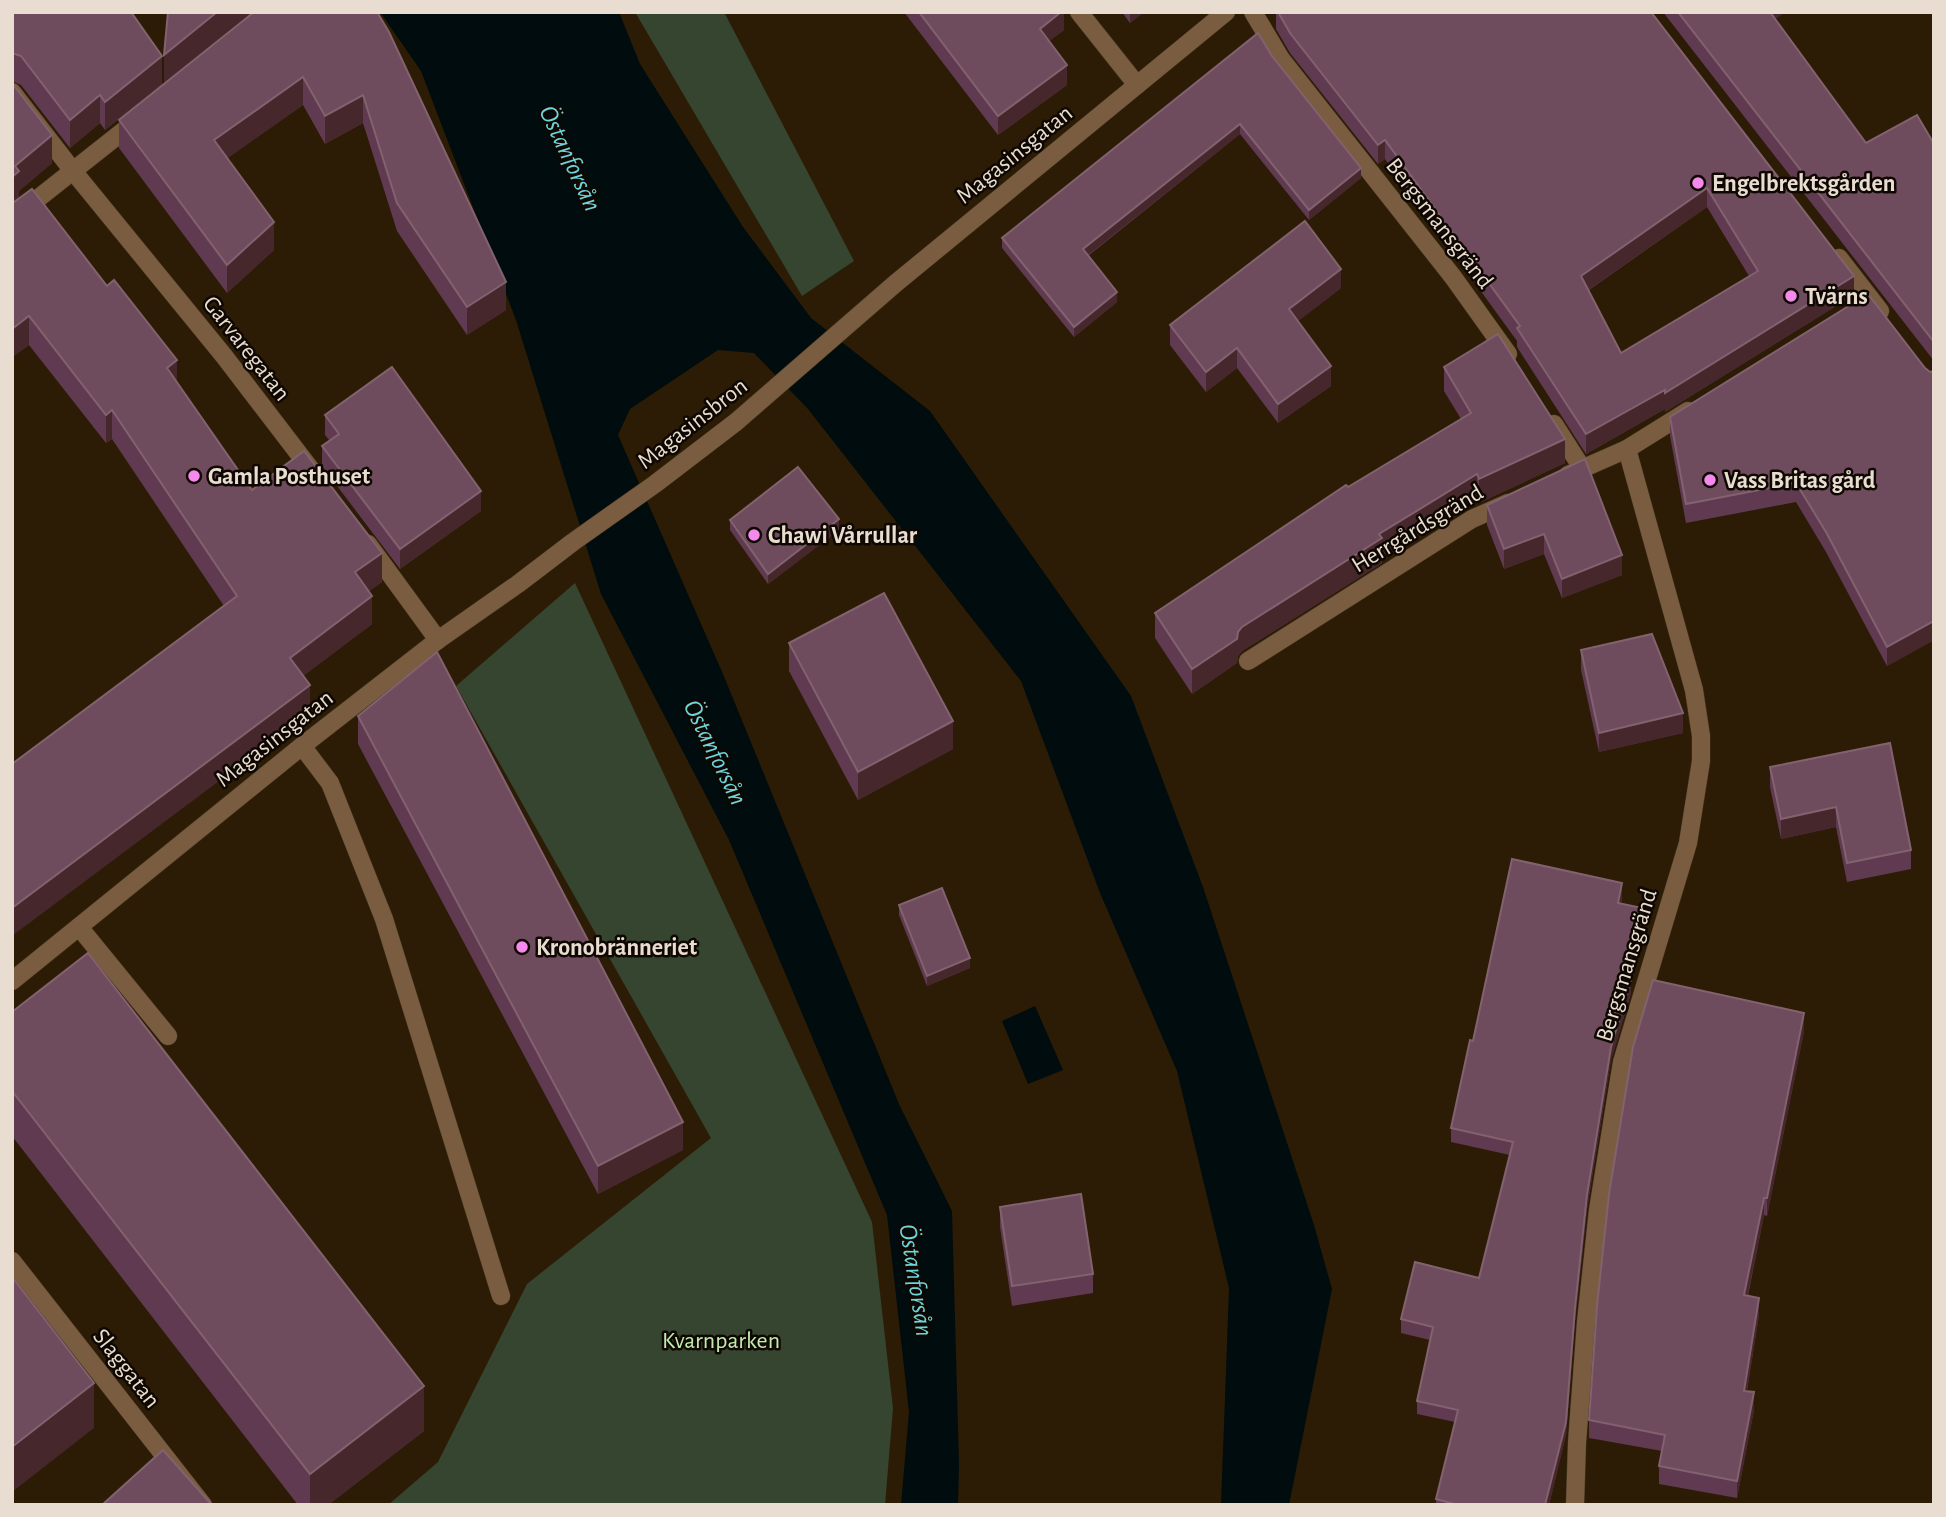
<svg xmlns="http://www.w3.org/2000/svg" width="1946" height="1517" font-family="'Alegreya Sans',sans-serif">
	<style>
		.green { fill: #36452f }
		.water { fill: #000c0d }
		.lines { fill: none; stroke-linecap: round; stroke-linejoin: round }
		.lane-casing { stroke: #463721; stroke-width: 19 }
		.street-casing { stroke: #463721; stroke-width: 19 }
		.lane { stroke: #7a5d40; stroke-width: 18 }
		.street { stroke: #7a5d40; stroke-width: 18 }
		.wall { fill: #603a50; fill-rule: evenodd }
		.shaded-wall { fill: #45272c }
		.building { fill: #6f4c5d; stroke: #82626f; stroke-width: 2; fill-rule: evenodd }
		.poi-dot { fill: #f689ed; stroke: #0f0802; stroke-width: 2.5 }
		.labels { text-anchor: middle; stroke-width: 5; stroke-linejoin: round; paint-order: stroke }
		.street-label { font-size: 24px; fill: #e8ddd0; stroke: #0f0802 }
		.poi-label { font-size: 24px; font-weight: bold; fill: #e8ddd0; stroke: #0f0802; text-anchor: start }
		.park-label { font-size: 24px; fill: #c0ecac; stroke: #0f0802 }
		.water-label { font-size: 26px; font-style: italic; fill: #6dd5dc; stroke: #0f0802 }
	</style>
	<rect width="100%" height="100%" fill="#2c1c05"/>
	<!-- green -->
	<g class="green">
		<path d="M635,12H724L854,261L802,296Z"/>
		<path d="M575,583L872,1222L893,1408L885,1505H388L438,1462L527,1284L711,1138L456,686Z"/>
	</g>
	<!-- water -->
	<g class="water">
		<path d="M380,12H619L640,64L743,227L811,318L930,411L1131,696L1203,887L1314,1225L1332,1289L1289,1505H1221L1229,1288L1177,1071L1100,893L1021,681L808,409L754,353L718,350L630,409L618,435L723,674L899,1104L952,1211L959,1464L958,1505H901L909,1412L887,1215L729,840L601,594L516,320L421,71Z"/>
		<path d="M1035,1006L1063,1070L1028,1084L1002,1021Z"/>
	</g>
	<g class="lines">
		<!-- lane casing -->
		<g class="lane-casing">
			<g id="lane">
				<path d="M302,746L330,783L384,919L501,1296"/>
				<path d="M79,927L168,1036"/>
			</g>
		</g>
		<!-- street casing -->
		<g class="street-casing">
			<g id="street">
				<path d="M1079,12L1137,85"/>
				<path d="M1253,12L1281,59L1453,277L1508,354"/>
				<path d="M12,92L73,171L224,356L312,471"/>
				<path d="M12,219L136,121"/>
				<path d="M1839,258L1880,311"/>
				<path d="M1554,424L1582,468"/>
				<path d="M1568,475L1627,449L1688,411"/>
				<path d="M368,544L438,640"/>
				<path d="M1248,661L1472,519L1508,503"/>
				<path d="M12,981L302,746L438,640L518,584L573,542L655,484L736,422L896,283L1226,12"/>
				<path d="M12,1261L203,1505"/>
				<path d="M1575,1505L1577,1443L1586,1322L1598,1210L1622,1062L1688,843L1701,761V736L1694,690L1627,449"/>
			</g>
		</g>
		<!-- lane -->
		<use href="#lane" class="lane"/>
		<!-- street -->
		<use href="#street" class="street"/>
	</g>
	<!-- wall -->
	<g class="wall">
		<path d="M12,12L162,84L105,130L100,123L70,148L21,85L12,81Z"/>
		<path d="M377,12L506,310L467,335L397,231L363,123L325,144L303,105L227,158L274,250L227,293L119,148V120Z"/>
		<path d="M904,12H1064V30L1049,41L1067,85L998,135Z"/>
		<path d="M1122,12H1144L1130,23Z"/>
		<path d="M1276,12H1651L1854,295L1665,412V409L1586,454L1517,347V341L1385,159L1378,164L1290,53L1276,29ZM1707,207L1749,276L1621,353L1589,290Z"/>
		<path d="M1663,12H1785L1775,19L1866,143L1934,144V361Z"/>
		<path d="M1272,56L1361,178L1309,220L1240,134L1088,256L1117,302L1074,337L1002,248V238Z"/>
		<path d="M12,83L52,163L19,191V199L177,382L252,490L382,582L369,591L372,624L303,676L310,713L224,606L112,439L106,443L29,345L12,357Z"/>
		<path d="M1341,288L1298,321L1331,386L1278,423L1237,368L1206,392L1170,345V325Z"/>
		<path d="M1444,367L1565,463L1479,503L1477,499L1382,556V563L1242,651L1238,656L1237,663L1192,694L1155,638V613L1348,487L1461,419L1444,391Z"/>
		<path d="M1925,368L1930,372L1934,371V640L1887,666L1826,552L1796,502L1686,523L1670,436V417Z"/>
		<path d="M325,415L481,511L400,569L322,466V446L330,441L325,435Z"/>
		<path d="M1487,505L1622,575L1562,598L1544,554L1504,569L1487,525Z"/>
		<path d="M730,520L839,530L768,584L730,530Z"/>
		<path d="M789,643L953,749L858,800L789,671Z"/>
		<path d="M1581,650L1683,733L1599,752L1581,670Z"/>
		<path d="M358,716L683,1150L598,1194L358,744Z"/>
		<path d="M1770,767L1911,850V869L1847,882L1836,827L1781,839L1770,787Z"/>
		<path d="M1622,897L1621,904L1642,922L1629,979L1631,993L1611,1060L1587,1209L1575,1321L1566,1435L1549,1505H1436V1499L1455,1422L1417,1414V1401L1430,1340L1401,1333V1319L1479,1278L1510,1155L1451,1142V1128L1473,1041Z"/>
		<path d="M899,905L970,968L927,986L899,915Z"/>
		<path d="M12,1012L424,1431L328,1505H298L12,1136Z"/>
		<path d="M1804,1031L1767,1216L1764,1215L1748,1296L1759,1315L1747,1391L1754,1410L1737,1498L1659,1484V1466L1662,1451L1589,1438V1420Z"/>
		<path d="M1000,1207L1093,1274V1293L1012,1306L1000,1227Z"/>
	</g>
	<!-- shaded-wall -->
	<g class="shaded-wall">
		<path d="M217,12H252L164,83V55Z"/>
		<path d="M1061,12H1064V30L1040,48V29Z"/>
		<path d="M1130,12H1144L1130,23Z"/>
		<path d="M1766,12H1785L1766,26Z"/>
		<path d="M162,56V84L105,130V102Z"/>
		<path d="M1067,65V85L998,135V116Z"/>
		<path d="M303,77V105L214,168V140Z"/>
		<path d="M100,95V123L70,148V120Z"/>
		<path d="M363,95V123L325,144V116Z"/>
		<path d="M1240,124V134L1083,259V249Z"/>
		<path d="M52,135V163L19,191V199L12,205V177L15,166Z"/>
		<path d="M1385,140V159L1378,164V145Z"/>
		<path d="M1361,168V178L1309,220V210Z"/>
		<path d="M1707,188V207L1581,295V276Z"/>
		<path d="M274,222V250L227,293V265Z"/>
		<path d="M1341,269V288L1289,328V309Z"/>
		<path d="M1854,276V295L1665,412V393Z"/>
		<path d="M506,282V310L467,335V307Z"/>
		<path d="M1117,292V302L1074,337V327Z"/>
		<path d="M29,316V345L12,357V329Z"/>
		<path d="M1237,348V368L1206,392V372Z"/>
		<path d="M177,360V388L167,368Z"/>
		<path d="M1331,366V386L1278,423V404Z"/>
		<path d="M1665,390V409L1586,454V434Z"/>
		<path d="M112,410V439L106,443V415Z"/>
		<path d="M1565,439V463L1479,503V479Z"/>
		<path d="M1477,474V499L1382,556V563L1242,651L1238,656L1237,663L1192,694V669L1238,632L1242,627L1379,534Z"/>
		<path d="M481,491V511L400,569V549Z"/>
		<path d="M839,519V530L768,584V574Z"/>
		<path d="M1544,534V554L1504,569V549Z"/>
		<path d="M382,553V582L355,601V572Z"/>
		<path d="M1622,555V575L1562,598V579Z"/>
		<path d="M372,596V624L290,686V658Z"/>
		<path d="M1934,621V640L1887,666V647Z"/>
		<path d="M310,685V713L12,936V908Z"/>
		<path d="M1683,713V733L1599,752V733Z"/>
		<path d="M953,721V749L858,800V772Z"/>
		<path d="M1836,807V827L1781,839V819Z"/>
		<path d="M1622,883V897L1618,917V903Z"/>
		<path d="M1642,908V922L1626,992V978Z"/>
		<path d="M970,958V968L927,986V976Z"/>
		<path d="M1631,979V993L1611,1060L1587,1209L1575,1321L1566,1435L1549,1505H1545L1575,1308L1587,1195L1611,1047Z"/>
		<path d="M1804,1013V1031L1767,1216V1198Z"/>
		<path d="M683,1122V1150L598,1194V1166Z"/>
		<path d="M1764,1198V1215L1744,1312V1295Z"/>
		<path d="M1759,1298V1315L1744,1408V1391Z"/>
		<path d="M94,1383V1428L12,1492V1447Z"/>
		<path d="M424,1386V1431L328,1505H310V1474Z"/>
		<path d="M1754,1392V1410L1737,1498V1481Z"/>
	</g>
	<!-- building -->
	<g class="building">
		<path d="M12,12H131L162,56L105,102L100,95L70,120L21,56L12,53Z"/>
		<path d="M168,12H217L164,55Z"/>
		<path d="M254,12H377L389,32L506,282L467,307L397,203L363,95L325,116L303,77L214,140L274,222L227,265L119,120Z"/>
		<path d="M919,12H1061L1040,29L1067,65L998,116Z"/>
		<path d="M1278,12H1651L1854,276L1665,393V390L1586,434L1517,328L1520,326L1385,140L1378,145L1290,33ZM1707,188L1758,271L1621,353L1581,276Z"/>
		<path d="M1678,12H1770L1866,143L1917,115L1934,144V342Z"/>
		<path d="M1258,33L1272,56L1361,168L1309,210L1240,124L1083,249L1117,292L1074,327L1002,238Z"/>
		<path d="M12,83L52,135L15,166L19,171L12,177Z"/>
		<path d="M32,189L107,286L114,280L177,360L167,368L252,490L304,451L382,553L355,572L372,596L290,658L310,685L12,908V764L237,596L112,410L106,415L29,316L12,329V202H14Z"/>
		<path d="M1305,221L1341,269L1289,309L1331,366L1278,404L1237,348L1206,372L1170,325Z"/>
		<path d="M1868,294L1925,368L1930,372L1934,371V621L1887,647L1826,532L1796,483L1686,504L1670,417Z"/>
		<path d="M1498,334L1565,439L1479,479L1477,474L1379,534L1382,538L1242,627L1238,632L1237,639L1192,669L1155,613L1346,485L1348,487L1471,413L1444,367Z"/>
		<path d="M392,367L481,491L400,549L322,446L339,434L325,415Z"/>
		<path d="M1585,459L1622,555L1562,579L1544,534L1504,549L1487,505Z"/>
		<path d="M798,467L839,519L768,574L730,520Z"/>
		<path d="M884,593L953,721L858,772L789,643Z"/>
		<path d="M1652,634L1683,713L1599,733L1581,650Z"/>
		<path d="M437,652L683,1122L598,1166L358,716Z"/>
		<path d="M1890,743L1911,850L1847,863L1836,807L1781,819L1770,767Z"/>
		<path d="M1512,859L1622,883L1618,903L1642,908L1626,978L1631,979L1611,1047L1587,1195L1575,1308L1566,1422L1545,1505H1458L1436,1499L1458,1410L1417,1401L1433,1327L1401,1319L1415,1262L1479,1278L1513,1142L1451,1128L1470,1040L1473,1041Z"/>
		<path d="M942,888L970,958L927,976L899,905Z"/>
		<path d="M88,953L424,1386L310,1474L12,1091V1012Z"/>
		<path d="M1653,980L1804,1013L1767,1198H1764L1744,1295L1759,1298L1744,1391L1754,1392L1737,1481L1659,1466L1665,1435L1589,1420L1597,1306L1609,1194L1633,1047Z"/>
		<path d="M1081,1194L1093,1274L1012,1286L1000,1207Z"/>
		<path d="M12,1277L94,1383L12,1447Z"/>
		<path d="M163,1450L212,1505H102Z"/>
	</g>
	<!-- markers -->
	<g class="poi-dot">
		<circle cx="1698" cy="183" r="7"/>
		<circle cx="1791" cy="296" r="7"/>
		<circle cx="194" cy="476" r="7"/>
		<circle cx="1710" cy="480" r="7"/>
		<circle cx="754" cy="535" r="7"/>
		<circle cx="522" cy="947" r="7"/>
	</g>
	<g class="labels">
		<!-- street labels -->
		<g class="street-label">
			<text transform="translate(1014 154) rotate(-39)" y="8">Magasinsgatan</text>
			<text transform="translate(1440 223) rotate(52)" y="8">Bergsmansgränd</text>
			<text transform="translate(247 348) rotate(52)" y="8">Garvaregatan</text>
			<text transform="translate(692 423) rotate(-38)" y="8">Magasinsbron</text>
			<text transform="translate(1417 528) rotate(-31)" y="8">Herrgårdsgränd</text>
			<text transform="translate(274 738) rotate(-38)" y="8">Magasinsgatan</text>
			<text transform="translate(1626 965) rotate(-73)" y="8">Bergsmansgränd</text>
			<text transform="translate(127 1368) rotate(52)" y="8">Slaggatan</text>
		</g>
		<!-- poi labels -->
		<g class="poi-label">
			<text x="1712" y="191">Engelbrektsgården</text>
			<text x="1805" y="304">Tvärns</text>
			<text x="208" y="484">Gamla Posthuset</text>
			<text x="1724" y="488">Vass Britas gård</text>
			<text x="768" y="543">Chawi Vårrullar</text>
			<text x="536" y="955">Kronobränneriet</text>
		</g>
		<!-- park labels -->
		<g class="park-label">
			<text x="721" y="1348">Kvarnparken</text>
		</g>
		<!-- water labels -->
		<g class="water-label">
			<text transform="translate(571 158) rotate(65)" y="9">Östanforsån</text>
			<text transform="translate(716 752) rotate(64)" y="9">Östanforsån</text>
			<text transform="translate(917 1280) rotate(81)" y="9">Östanforsån</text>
		</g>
	</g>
	<!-- border -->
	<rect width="1946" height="1517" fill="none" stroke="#e8ddd0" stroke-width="28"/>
</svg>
